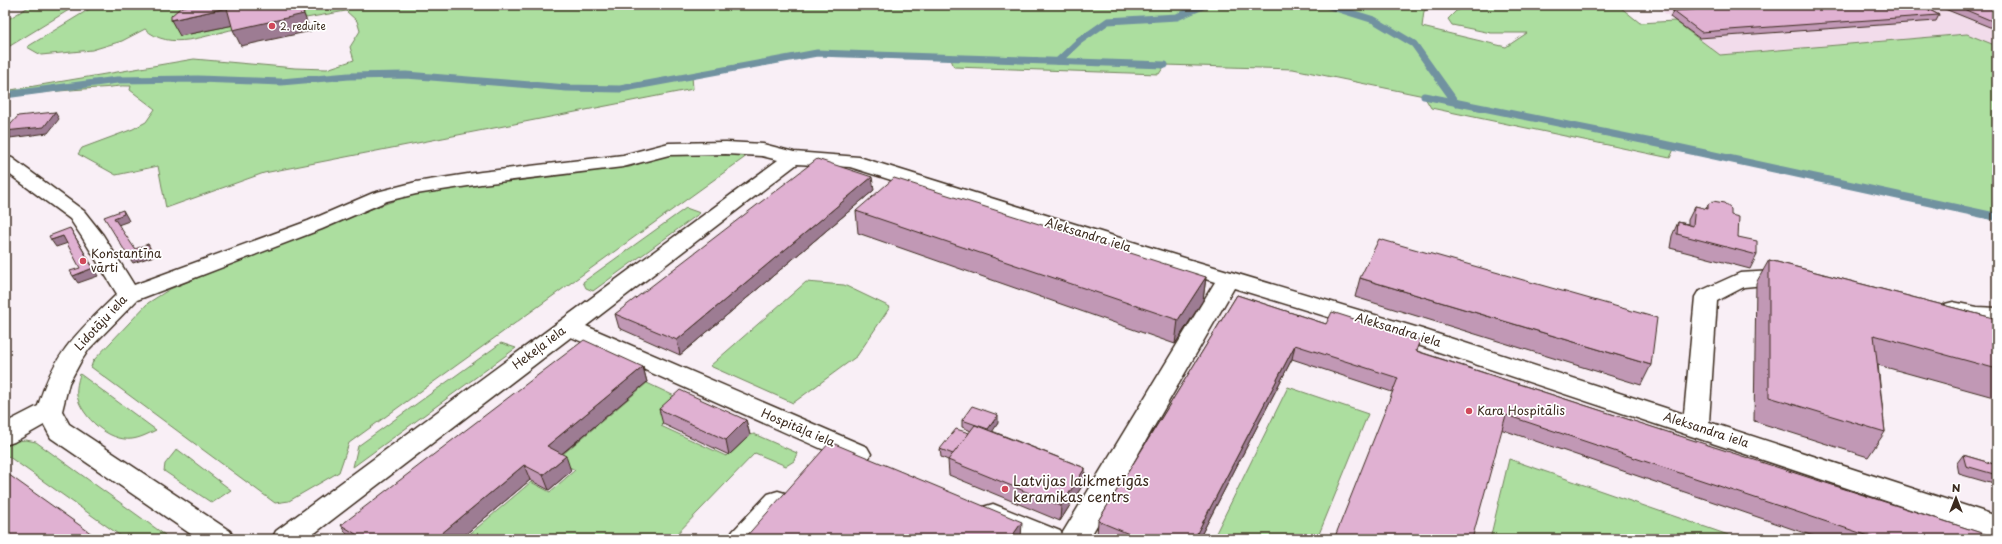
<svg xmlns="http://www.w3.org/2000/svg" width="2002" height="544" font-family="'Playpen Sans',sans-serif">
	<style>
		.built { fill: #f2dceb }
		.green { fill: #acde9f; stroke: #74845e }
		.lines { fill: none; stroke-linecap: round; stroke-linejoin: round }
		.stream-far1 { stroke: #7192a0; stroke-width: 7 }
		.stream { stroke: #7192a0; stroke-width: 8 }
		.minor-casing { stroke: #3b2a1e; stroke-width: 3 }
		.minor { fill: #fff; fill-rule: evenodd }
		.wall { fill: #c198b5; stroke: #3b2a1e }
		.shaded-wall { fill: #9d7c93; stroke: #3b2a1e }
		.building { fill: #e0b1d2; stroke: #3b2a1e }
		.poi-dot { fill: #d1495b; stroke: #fff; stroke-width: 1.5 }
		.labels { text-anchor: middle; stroke-width: 3.5; stroke-linejoin: round; paint-order: stroke }
		.far-poi-label { font-size: 10px; fill: #3b2a1e; stroke: #fff; text-anchor: start }
		.street-label { font-size: 12px; fill: #3b2a1e; stroke: #fff }
		.poi-label { font-size: 12px; fill: #3b2a1e; stroke: #fff; text-anchor: start }
		.near-poi-label { font-size: 14px; fill: #3b2a1e; stroke: #fff; text-anchor: start }
	</style>
	<rect width="100%" height="100%" fill="#f9eff6"/>
	<filter id="ink" filterUnits="userSpaceOnUse"><feTurbulence type="fractalNoise" baseFrequency=".025" numOctaves="2"/><feDisplacementMap in="SourceGraphic" scale="8" xChannelSelector="R" yChannelSelector="G"/><feConvolveMatrix kernelMatrix="1 2 1 2 8 2 1 2 1" color-interpolation-filters="sRGB"/></filter>
	<g filter="url(#ink)">
		<!-- built -->
		<path class="built" d="M1654,5H1997V46L1967,34L1720,55Z"/>
		<!-- green -->
		<g class="green">
			<path d="M32,5H77L5,49V21Z"/>
			<path d="M96,5H201L180,36L234,25L235,29C206,35 170,52 145,29L122,41L92,50L41,55L27,47Z"/>
			<path d="M325,5H1437L1424,11L1422,27L1506,47L1527,33H1491L1452,25L1448,19L1456,11L1470,6L1653,5L1620,7L1640,23L1675,21L1720,55L1967,34L1997,46V217L1675,147L1670,158L1431,108L1424,96L1293,69L1165,65L1159,74L954,67L950,57L817,53L692,76L693,89L264,173L166,208L158,166L116,175L78,154L82,148L133,129L146,122L155,109L130,90L131,86C119,85 109,88 98,88C66,90 36,93 5,97V91L194,59L295,68L327,69L354,60L350,47L360,31L357,21L346,11L306,18L302,10Z"/>
			<path d="M751,153L349,443L339,472L289,501L275,503L91,367L93,361L148,303L170,289L317,229L407,196L485,180L630,167L666,154Z"/>
			<path d="M686,208L700,213L593,291L586,288L583,282Z"/>
			<path d="M806,282L844,285L890,307L857,356L793,403L710,366Z"/>
			<path d="M501,343L516,348L353,467L358,446Z"/>
			<path d="M80,374L156,430C148,434 140,438 132,439C109,442 82,417 77,396C76,388 78,381 80,374Z"/>
			<path d="M647,383L683,400L681,407L661,426L726,456L746,436L754,434L797,453L794,461L786,466L755,453L672,539H464L531,482L550,492L575,470L556,460Z"/>
			<path d="M1288,387L1368,414L1317,539H1213Z"/>
			<path d="M26,440L36,442L165,535L160,539H125L5,454V446L16,441Z"/>
			<path d="M177,449L231,490L212,503L164,471L165,464Z"/>
			<path d="M1509,459L1740,539H1490Z"/>
		</g>
		<g class="lines">
			<!-- stream-far1 -->
			<g class="stream-far1">
				<path d="M1326,5L1374,20L1414,44L1456,103"/>
				<path d="M1058,61L1078,42L1108,21L1177,17L1205,5"/>
				<path d="M5,95L117,80L198,79L281,82L349,76L406,75L567,88L620,89L817,53L1165,65"/>
				<path d="M1424,96L1657,143"/>
			</g>
			<!-- stream -->
			<path class="stream" d="M1652,142L1997,217"/>
			<!-- minor casing -->
			<g class="minor-casing">
				<g id="minor">
					<path d="M726,142L763,144L794,152L859,157L1191,260L1422,329L1684,414L1695,297L1698,292L1740,273L1788,270L1796,272L1799,277L1796,282L1744,287L1717,301L1709,422L1997,516V538L1406,341L1234,288L1089,539H1020L983,523L979,515L983,507L993,504L1060,531L1062,534L1215,282L850,167L797,164L586,326L867,447L871,454L867,461L858,464L849,461L571,337L307,539H272L276,531L778,160L762,156L726,154L669,155L623,167L481,184L416,194L387,201L322,229L137,300L89,349L81,361L69,383L62,411L69,424L230,531L234,539H198L51,438L44,425L14,442L5,445V423L38,406C54,352 78,332 117,294L82,237L70,219L5,171V156L12,158L84,211L103,235L134,285L308,221L373,193L416,182L481,172L623,155L669,143Z"/>
					<path d="M1953,302L1977,307L1997,308V322L1977,321L1945,314L1942,309L1945,304Z"/>
					<path d="M778,491L788,494L792,502L788,510L761,539H729L733,531L768,494Z"/>
				</g>
			</g>
			<!-- minor -->
			<use href="#minor" class="minor"/>
		</g>
		<!-- wall -->
		<g class="wall">
			<path d="M1669,5H1920L1939,15L1936,21L1699,38L1670,17L1673,11H1677Z"/>
			<path d="M1935,5H1997V30Z"/>
			<path d="M874,190L680,355L619,328L615,314Z"/>
			<path d="M1708,204L1731,215L1738,237L1757,255L1750,269L1670,248L1672,236L1678,222L1688,224V220L1695,206L1706,209Z"/>
			<path d="M856,211L1206,277L1203,300L1175,344L858,233Z"/>
			<path d="M1769,260L1997,319V398L1878,365L1885,432L1868,457L1754,421L1756,283Z"/>
			<path d="M1360,278L1651,365L1641,385L1355,297Z"/>
			<path d="M1237,295L1326,324L1420,340L1417,351L1997,539H1822L1392,392L1292,359L1199,539H1105L1097,536L1098,521Z"/>
			<path d="M643,367L647,382L562,454L571,471L549,490L530,480L460,539H350L341,525Z"/>
			<path d="M659,409L746,420L750,435L729,455L663,424Z"/>
			<path d="M962,420L998,423L992,431L1085,468L1084,483L1060,521L949,475L948,460L941,457L940,449L969,433L971,431L962,427Z"/>
			<path d="M1963,455L1997,465V485L1959,474L1957,463Z"/>
		</g>
		<!-- shaded-wall -->
		<g class="shaded-wall">
			<path d="M300,5H325L302,10L311,31L241,46L233,30Z"/>
			<path d="M227,8L234,25L180,36L171,20Z"/>
			<path d="M55,112L59,119L48,133L10,138L5,131Z"/>
			<path d="M872,177L874,190L680,355L677,340Z"/>
			<path d="M123,210L127,217L129,221L118,225L114,218Z"/>
			<path d="M70,228L98,276L78,283L73,276L93,268Z"/>
			<path d="M63,236L68,243L56,247L51,240Z"/>
			<path d="M148,244L154,256L133,263L128,256Z"/>
			<path d="M1206,277L1203,300L1175,344L1178,320Z"/>
			<path d="M1295,345L1292,359L1199,539H1194Z"/>
			<path d="M643,367L647,382L553,461L547,446Z"/>
			<path d="M998,415V423L989,437L988,429Z"/>
			<path d="M746,420L750,435L729,455L726,440Z"/>
			<path d="M566,456L571,471L549,490L543,475Z"/>
			<path d="M524,465L530,480L460,539H435Z"/>
			<path d="M1085,468L1084,483L1060,521L1061,506Z"/>
			<path d="M1022,522L1021,539H1010Z"/>
		</g>
		<!-- building -->
		<g class="building">
			<path d="M189,5H300L304,14L233,30L227,8L171,20V16L180,8Z"/>
			<path d="M1768,5H1920L1939,15L1701,32L1673,11Z"/>
			<path d="M1954,5H1997V23Z"/>
			<path d="M55,112L44,127L5,131L18,116Z"/>
			<path d="M817,159L872,177L677,340L615,314Z"/>
			<path d="M894,178L1206,277L1178,320L856,211Z"/>
			<path d="M1713,201L1724,203L1731,209V215L1739,217L1738,237L1757,241V255L1677,234L1678,222L1693,226L1695,206L1708,209V204Z"/>
			<path d="M123,210L124,214L114,218L135,249L148,244L150,248L128,256L104,217Z"/>
			<path d="M70,228L93,268L73,276L70,271L80,268L63,236L51,240L49,236Z"/>
			<path d="M1379,239L1657,318L1651,365L1360,278Z"/>
			<path d="M1769,260L1997,319V369L1874,335L1885,432L1769,397Z"/>
			<path d="M1237,295L1326,324L1332,312L1420,340L1416,351L1997,538V539H1878L1506,415L1472,539H1334L1398,378L1295,345L1194,539H1141L1098,521Z"/>
			<path d="M584,340L643,367L547,446L566,456L543,475L524,465L435,539H364L341,525Z"/>
			<path d="M680,390L746,420L726,440L659,409Z"/>
			<path d="M972,406L998,415L988,429L962,420Z"/>
			<path d="M975,425L1085,468L1061,506L948,460Z"/>
			<path d="M956,429L969,433L953,454L940,449Z"/>
			<path d="M830,442L1022,522L1010,539H744Z"/>
			<path d="M1963,455L1997,465V475L1966,466Z"/>
			<path d="M5,472L99,539H5Z"/>
		</g>
	</g>
	<!-- markers -->
	<g class="poi-dot">
		<circle cx="272" cy="26" r="4"/>
		<circle cx="83" cy="261" r="4"/>
		<circle cx="1469" cy="411" r="4"/>
		<circle cx="1005" cy="489" r="4"/>
	</g>
	<g class="labels">
		<!-- far-poi labels -->
		<g class="far-poi-label">
			<text x="280" y="30">2. reduīte</text>
		</g>
		<!-- street labels -->
		<g class="street-label">
			<text transform="translate(1088 235) rotate(17)" y="4">Aleksandra iela</text>
			<text transform="translate(101 323) rotate(-47)" y="4">Lidotāju iela</text>
			<text transform="translate(1398 330) rotate(17)" y="4">Aleksandra iela</text>
			<text transform="translate(539 348) rotate(-37)" y="4">Hekeļa iela</text>
			<text transform="translate(798 428) rotate(23)" y="4">Hospitāļa iela</text>
			<text transform="translate(1706 430) rotate(18)" y="4">Aleksandra iela</text>
		</g>
		<!-- poi labels -->
		<g class="poi-label">
			<text x="91" y="258">Konstantīna<tspan x="91" dy="14">vārti</tspan></text>
			<text x="1477" y="415">Kara Hospitālis</text>
		</g>
		<!-- near-poi labels -->
		<g class="near-poi-label">
			<text x="1013" y="486">Latvijas laikmetīgās<tspan x="1013" dy="16">keramikas centrs</tspan></text>
		</g>
	</g>
	<!-- margin -->
	<rect width="2002" height="544" fill="none" stroke="#fff" stroke-width="20"/>
	<rect x="10" y="10" width="1982" height="524" fill="none" stroke="#3b2a1e" stroke-width="1.5" filter="url(#ink)"/>
	<!-- north arrow -->
	<g transform="translate(1956 498)" stroke="#ffffff" stroke-width="3" paint-order="stroke">
	<path d="M0-3L7 15L0 10L-7 15Z" fill="#3b2a1e"/>
	<text y="-6" font-size="11" font-weight="bold" text-anchor="middle" fill="#3b2a1e">N</text>
	</g>
</svg>
